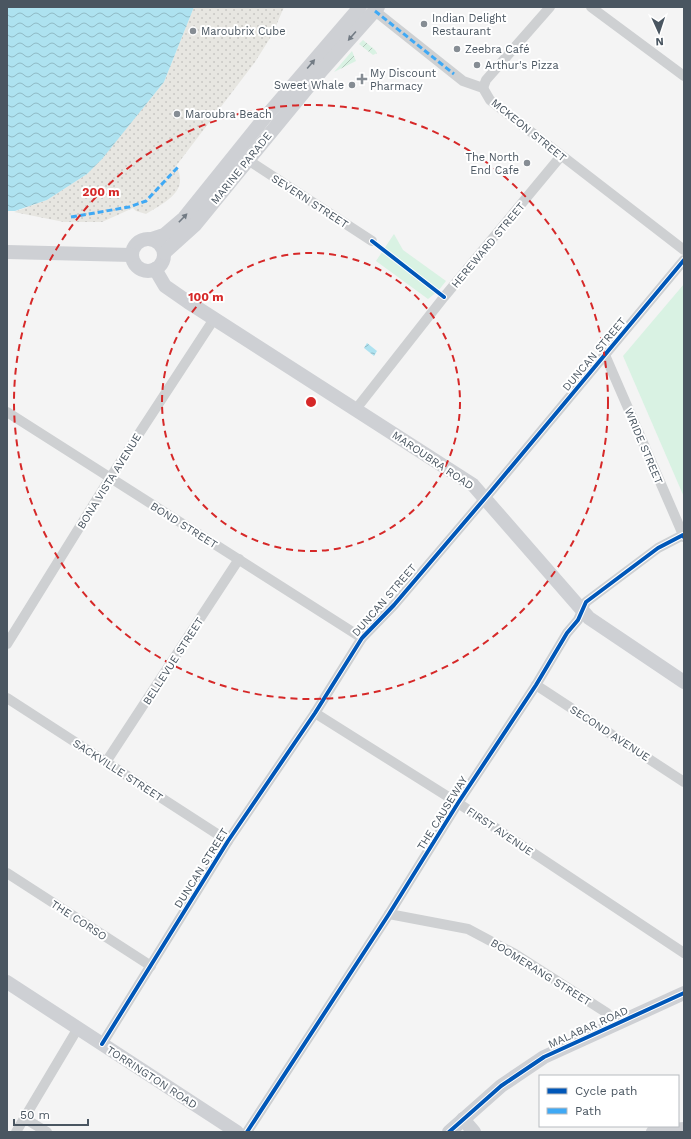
<svg xmlns="http://www.w3.org/2000/svg" width="691" height="1139" font-family="'Work Sans',sans-serif">
	<style>
		.green { fill: #d9f2e3 }
		.sand { fill: url(#sand-dots) }
		.garden { fill: url(#garden-furrows) }
		.water { fill: url(#water-waves) }
		.lines { fill: none; stroke-linecap: round; stroke-linejoin: round }
		.street { stroke: #ced0d2; stroke-width: 10 }
		.secondary { stroke: #ced0d4; stroke-width: 14 }
		.quiet { stroke: #3fa9f5; stroke-width: 3; stroke-dasharray: 6 3; stroke-linecap: butt }
		.cycleway-casing { stroke: #fff; stroke-width: 6 }
		.cycleway { stroke: #0057b8; stroke-width: 4 }
		.oneway { fill: #727b84 }
		.ring { fill: none; stroke: #d62828; stroke-width: 2; stroke-dasharray: 7 5 }
		.poi-dot { fill: #868d94; stroke: #fff; stroke-width: 1.5 }
		.labels { text-anchor: middle; stroke-width: 4; stroke-linejoin: round; paint-order: stroke }
		.poi-label { font-size: 11px; fill: #4a5661; stroke: #fff; text-anchor: start }
		.street-label { font-size: 11px; fill: #4a5661; stroke: #fff }
		.centre { fill: #d62828; stroke: #fff; stroke-width: 2 }
		.ring-label { font-size: 12px; text-anchor: middle; font-weight: bold; fill: #d62828; stroke: #fff; stroke-width: 4; stroke-linejoin: round; paint-order: stroke }
	</style>
	<defs>
		<pattern id="sand-dots" width="8" height="8" patternUnits="userSpaceOnUse"><rect width="8" height="8" fill="#e7e6e1"/><path d="M2 2h.1M6 6h.1" fill="none" stroke="#c8c7c4" stroke-width="1.8" stroke-linecap="round"/></pattern>
		<pattern id="garden-furrows" width="10" height="10" patternUnits="userSpaceOnUse"><rect width="10" height="10" fill="#d9f2e3"/><path d="M-1 1l2-2M0 10L10 0M9 11l2-2" fill="none" stroke="#b2c7bb"/></pattern>
		<pattern id="water-waves" width="16" height="10" patternUnits="userSpaceOnUse"><rect width="16" height="10" fill="#aee2f0"/><path d="M0 5q4-4 8 0t8 0" fill="none" stroke="#90bac6"/></pattern>
	</defs>
	<rect width="100%" height="100%" fill="#f4f4f4"/>
	<!-- green -->
	<g class="green">
		<path d="M394,234L403,250L446,281L438,291L428,299L376,261Z"/>
		<path d="M684,284V497L623,356Z"/>
	</g>
	<!-- sand -->
	<path class="sand" d="M194,7H284L272,35L255,62L176,166C190,191 165,202 146,214L136,211L133,208L102,222H64L14,212L47,200L87,174L102,158L164,82Z"/>
	<!-- garden -->
	<g class="garden">
		<path d="M363,40L375,50L377,53L373,55L359,44Z"/>
		<path d="M352,51L356,61L334,72Z"/>
	</g>
	<!-- water -->
	<g class="water">
		<path d="M7,7H194L164,82L102,159L87,174L47,200L15,211H7Z"/>
		<path d="M367,343L377,351L374,356L364,348Z"/>
	</g>
	<g class="lines">
		<!-- street -->
		<g class="street">
			<path d="M591,7L684,76"/>
			<path d="M375,11L463,81L483,88L490,100L504,111L684,250"/>
			<path d="M483,88L486,80L550,7"/>
			<path d="M248,160L372,241"/>
			<path d="M605,355L684,537"/>
			<path d="M356,409L444,297L561,156"/>
			<path d="M7,412L362,638"/>
			<path d="M7,644L110,478L214,319"/>
			<path d="M536,685L684,782"/>
			<path d="M7,698L228,841"/>
			<path d="M315,713L458,803L684,953"/>
			<path d="M106,762L239,559"/>
			<path d="M7,873L151,966"/>
			<path d="M389,914L468,929L515,954L607,1013L615,1026"/>
			<path d="M102,1044L228,841L315,713L362,638L394,605L492,490L684,260"/>
			<path d="M24,1118L47,1132"/>
			<path d="M16,1132L78,1028"/>
			<path d="M247,1132L389,914L458,803L536,685L567,633L578,620L586,602L658,548L683,535"/>
		</g>
		<!-- secondary -->
		<g class="secondary">
			<path d="M152,239L164,235L184,218L262,121L360,7"/>
			<circle cx="148" cy="255" r="16"/>
			<path d="M7,252L132,255"/>
			<path d="M164,253L195,225L322,70L378,7"/>
			<path d="M155,269L165,286L188,302L473,485L589,618L684,682"/>
			<path d="M7,982L237,1132"/>
			<path d="M463,1119L474,1132"/>
			<path d="M449,1132L501,1086L544,1057L684,993"/>
			<path d="M653,1132L684,1129"/>
		</g>
		<!-- quiet -->
		<g class="quiet">
			<path d="M375,11L454,74"/>
			<path d="M71,217L129,207L146,201L178,167"/>
		</g>
		<!-- cycleway casing -->
		<g class="cycleway-casing">
			<g id="cycleway">
				<path d="M372,241L444,297"/>
				<path d="M102,1044L228,841L315,713L362,638L394,605L492,490L684,260"/>
				<path d="M247,1132L389,914L458,803L536,685L567,633L578,620L586,602L658,548L683,535L684,537"/>
				<path d="M449,1132L501,1086L544,1057L684,993"/>
			</g>
		</g>
		<!-- cycleway -->
		<use href="#cycleway" class="cycleway"/>
	</g>
	<!-- one-way arrows -->
	<defs><path id="oneway-solid" d="M-6-.8H1V-3.2L6.5 0L1 3.2V.8H-6Z"/></defs>
	<g class="oneway">
		<use href="#oneway-solid" transform="translate(352 36) rotate(131)"/>
		<use href="#oneway-solid" transform="translate(311 64) rotate(-50)"/>
		<use href="#oneway-solid" transform="translate(183 218) rotate(-46)"/>
	</g>
	<!-- distance rings -->
	<g class="ring">
		<circle cx="311" cy="402" r="149"/>
		<circle cx="311" cy="402" r="297"/>
	</g>
	<!-- markers -->
	<g class="poi-dot">
		<circle cx="424" cy="24" r="4"/>
		<circle cx="193" cy="31" r="4"/>
		<circle cx="457" cy="49" r="4"/>
		<circle cx="477" cy="65" r="4"/>
		<path d="M360 73h4v4h4v4h-4v4h-4v-4h-4v-4h4z"/>
		<circle cx="352" cy="85" r="4"/>
		<circle cx="177" cy="114" r="4"/>
		<circle cx="527" cy="163" r="4"/>
	</g>
	<g class="labels">
		<!-- poi labels -->
		<g class="poi-label">
			<text x="432" y="22">Indian Delight<tspan x="432" dy="13">Restaurant</tspan></text>
			<text x="201" y="35">Maroubrix Cube</text>
			<text x="465" y="53">Zeebra Café</text>
			<text x="485" y="69">Arthur's Pizza</text>
			<text x="370" y="77">My Discount<tspan x="370" dy="13">Pharmacy</tspan></text>
			<text x="344" y="89" text-anchor="end">Sweet Whale</text>
			<text x="185" y="118">Maroubra Beach</text>
			<text x="519" y="161" text-anchor="end">The North<tspan x="519" dy="13">End Cafe</tspan></text>
		</g>
		<!-- street labels -->
		<g class="street-label">
			<text transform="translate(529 130) rotate(39)" y="4">MCKEON STREET</text>
			<text transform="translate(241 168) rotate(-51)" y="4">MARINE PARADE</text>
			<text transform="translate(310 201) rotate(33)" y="4">SEVERN STREET</text>
			<text transform="translate(488 245) rotate(-50)" y="4">HEREWARD STREET</text>
			<text transform="translate(594 354) rotate(-50)" y="4">DUNCAN STREET</text>
			<text transform="translate(644 446) rotate(67)" y="4">WRIDE STREET</text>
			<text transform="translate(433 460) rotate(34)" y="4">MAROUBRA ROAD</text>
			<text transform="translate(109 481) rotate(-58)" y="4">BONA VISTA AVENUE</text>
			<text transform="translate(184 525) rotate(32)" y="4">BOND STREET</text>
			<text transform="translate(384 600) rotate(-49)" y="4">DUNCAN STREET</text>
			<text transform="translate(173 661) rotate(-57)" y="4">BELLEVUE STREET</text>
			<text transform="translate(610 733) rotate(33)" y="4">SECOND AVENUE</text>
			<text transform="translate(118 770) rotate(33)" y="4">SACKVILLE STREET</text>
			<text transform="translate(442 813) rotate(-58)" y="4">THE CAUSEWAY</text>
			<text transform="translate(500 831) rotate(34)" y="4">FIRST AVENUE</text>
			<text transform="translate(201 868) rotate(-58)" y="4">DUNCAN STREET</text>
			<text transform="translate(79 920) rotate(33)" y="4">THE CORSO</text>
			<text transform="translate(541 972) rotate(32)" y="4">BOOMERANG STREET</text>
			<text transform="translate(588 1027) rotate(-24)" y="4">MALABAR ROAD</text>
			<text transform="translate(152 1077) rotate(33)" y="4">TORRINGTON ROAD</text>
		</g>
	</g>
	<circle cx="311" cy="402" r="6" class="centre"/>
	<g class="ring-label">
		<text x="101" y="196">200 m</text>
		<text x="206" y="301">100 m</text>
	</g>
	<!-- border -->
	<rect width="691" height="1139" fill="none" stroke="#4a5661" stroke-width="16"/>
	<!-- legend -->
	<rect x="539" y="1075" width="140" height="52" fill="#ffffff" stroke="#b7bbc0"/>
	<rect x="547" y="1088" width="20" height="6" fill="#0057b8" stroke="#b7bbc0"/>
	<text x="575" y="1095" font-size="12" fill="#4a5661">Cycle path</text>
	<rect x="547" y="1108" width="20" height="6" fill="#3fa9f5" stroke="#b7bbc0"/>
	<text x="575" y="1115" font-size="12" fill="#4a5661">Path</text>
	<!-- north arrow -->
	<g transform="translate(659 32) rotate(177)" stroke="#ffffff" stroke-width="3" paint-order="stroke">
	<path d="M0-3L7 15L0 10L-7 15Z" fill="#4a5661"/>
	<text y="-6" font-size="11" font-weight="bold" text-anchor="middle" fill="#4a5661">N</text>
	</g>
	<!-- scale -->
	<path d="M14 1119v6h74v-6" fill="none" stroke="#4a5661" stroke-width="2"/>
	<text x="20" y="1119" font-size="12" fill="#4a5661" stroke="#ffffff" stroke-width="3" paint-order="stroke">50 m</text>
</svg>
